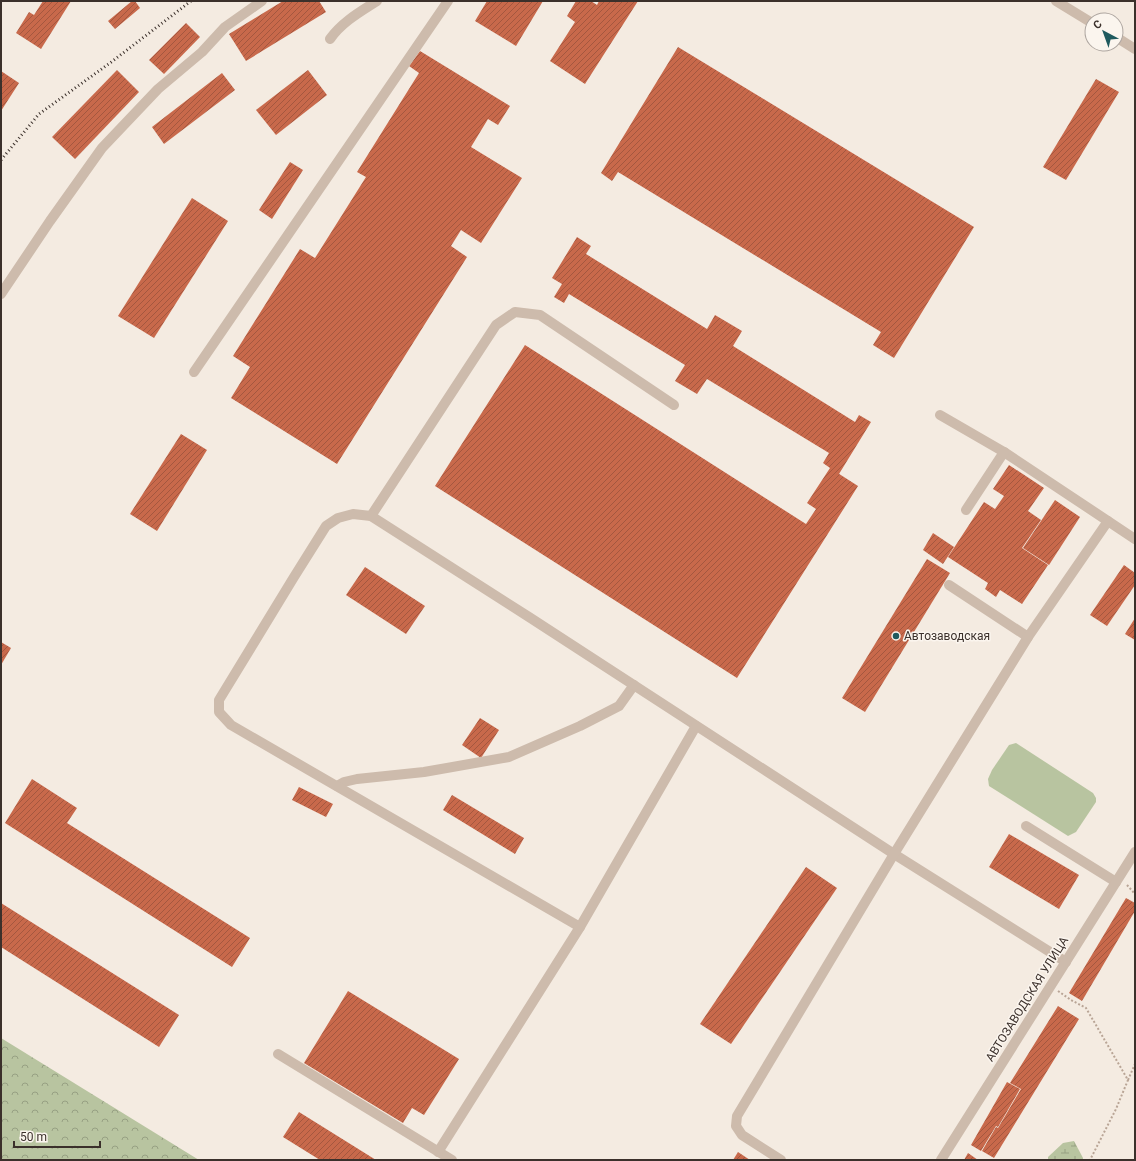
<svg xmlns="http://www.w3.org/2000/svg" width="1136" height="1161" font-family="Roboto,sans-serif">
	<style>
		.wetland { fill: url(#wetland-marsh) }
		.park { fill: url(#park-crowns) }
		.garden { fill: #b8c4a0 }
		.building { fill: url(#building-hatch) }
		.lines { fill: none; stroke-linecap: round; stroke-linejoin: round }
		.path { stroke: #b9a596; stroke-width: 2; stroke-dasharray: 2 2; stroke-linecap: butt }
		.minor { stroke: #cdbbac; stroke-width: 10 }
		.rail { stroke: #3b302b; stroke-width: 3; stroke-dasharray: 1 3; stroke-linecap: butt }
		.poi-dot { fill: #1f5a5e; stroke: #fbf5ee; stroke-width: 1.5 }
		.labels { text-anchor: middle; stroke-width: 3; stroke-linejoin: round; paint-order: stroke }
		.poi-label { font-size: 12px; fill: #3b302b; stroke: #fbf5ee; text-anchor: start }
		.street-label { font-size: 12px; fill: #3b302b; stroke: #fbf5ee }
	</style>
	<defs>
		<pattern id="wetland-marsh" width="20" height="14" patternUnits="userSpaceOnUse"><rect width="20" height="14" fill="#b8c4a0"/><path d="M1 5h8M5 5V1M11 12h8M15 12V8" fill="none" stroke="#97a083"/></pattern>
		<pattern id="park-crowns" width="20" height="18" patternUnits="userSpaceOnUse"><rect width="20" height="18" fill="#b8c4a0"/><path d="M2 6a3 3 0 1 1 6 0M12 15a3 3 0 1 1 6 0" fill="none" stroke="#97a083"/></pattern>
		<pattern id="building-hatch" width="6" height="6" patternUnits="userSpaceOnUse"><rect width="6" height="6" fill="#c8694b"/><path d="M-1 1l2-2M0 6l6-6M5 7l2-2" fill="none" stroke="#a4573f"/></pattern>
	</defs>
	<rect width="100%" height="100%" fill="#f4ebe1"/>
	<!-- wetland -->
	<path class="wetland" d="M1074,1141L1083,1158V1160H1048V1157L1063,1143Z"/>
	<!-- park -->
	<path class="park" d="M1,1038L199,1160H1Z"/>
	<!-- garden -->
	<path class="garden" d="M1016,743L1093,793L1096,798V802L1076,832L1068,836L989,786L988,779L992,770L1009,745Z"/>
	<!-- building -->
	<g class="building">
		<path d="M43,1H71L41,49L16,33L29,12L34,15Z"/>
		<path d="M132,1H135L140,8L115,29L108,21Z"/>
		<path d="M283,1H319L326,12L246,61L229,34Z"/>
		<path d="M487,1H543L516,46L475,21Z"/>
		<path d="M576,1H591L597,5L599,1H638L585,84L550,61L575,22L567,16Z"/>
		<path d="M186,23L200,37L164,74L149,60Z"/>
		<path d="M678,47L974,227L894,358L873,345L881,332L618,172L612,181L601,173Z"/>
		<path d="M420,51L510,106L498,125L488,119L471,147L522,178L481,243L461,230L451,246L467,257L337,464L231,398L250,367L233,356L300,249L315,258L366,177L357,172L419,73L409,66Z"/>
		<path d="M117,70L139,92L75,159L52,137Z"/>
		<path d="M308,70L327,95L276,135L256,110Z"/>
		<path d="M1,71L19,83L1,111Z"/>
		<path d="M222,73L235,90L164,144L152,127Z"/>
		<path d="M1096,79L1119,92L1066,180L1043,167Z"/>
		<path d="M290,162L303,170L272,219L259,210Z"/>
		<path d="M192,198L228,221L154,338L118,316Z"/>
		<path d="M577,237L591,246L586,254L707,329L715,315L742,331L733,346L855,422L859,415L871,422L839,474L833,470L858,486L737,678L435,486L525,345L806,524L816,509L807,503L830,468L823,463L829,453L707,379L697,394L675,381L685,365L569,294L564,303L554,297L562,284L552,278Z"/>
		<path d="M181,434L207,450L157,531L130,514Z"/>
		<path d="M1009,465L1044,488L1028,511L1041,520L1022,548L1048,565L1022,604L1000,590L996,597L985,589L988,583L948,557L984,502L995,509L1004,496L993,489Z"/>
		<path d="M1055,500L1080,517L1049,565L1023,548Z"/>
		<path d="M933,533L954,547L943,564L923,550Z"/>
		<path d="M927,559L950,573L865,712L842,698Z"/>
		<path d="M1124,565L1135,573V585L1107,626L1090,615Z"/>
		<path d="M365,567L425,606L406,634L346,595Z"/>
		<path d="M1135,618V640L1125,634Z"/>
		<path d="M1,642L11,648L1,665Z"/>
		<path d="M480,718L499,730L481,758L462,745Z"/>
		<path d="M32,779L77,808L67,823L250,938L232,967L5,823Z"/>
		<path d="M299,787L333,804L326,817L292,800Z"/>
		<path d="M452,795L524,838L515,854L443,810Z"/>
		<path d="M1009,834L1079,875L1059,909L989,867Z"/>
		<path d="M806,867L837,888L731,1044L700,1024Z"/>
		<path d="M1126,898L1135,903V911L1082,1001L1069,993Z"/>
		<path d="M1,903L179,1015L159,1047L1,947Z"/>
		<path d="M348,991L459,1059L424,1115L412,1108L403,1123L304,1063Z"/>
		<path d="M1058,1006L1079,1019L994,1158L982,1151L996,1127L998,1128L1021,1089L1010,1083Z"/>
		<path d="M1007,1082L1020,1089L998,1127L996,1126L981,1151L971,1145Z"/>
		<path d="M299,1112L376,1160H320L283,1137Z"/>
		<path d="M738,1152L750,1160H733Z"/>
		<path d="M968,1153L978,1160H964Z"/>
	</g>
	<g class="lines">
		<!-- path -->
		<g class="path">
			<path d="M1127,885L1135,894"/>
			<path d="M1058,991L1071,1000L1086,1008L1128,1080L1116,1109L1090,1160"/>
			<path d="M1128,1080L1135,1064"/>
		</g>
		<!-- minor -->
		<g class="minor">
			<path d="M1056,1L1092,23"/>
			<path d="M1116,37L1135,49"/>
			<path d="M330,39C342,22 360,12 377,1"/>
			<path d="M1,294L50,221L102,148L158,89L202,52L225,27L262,1"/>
			<path d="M194,372L448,1"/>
			<path d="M940,415L1004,452L1135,539"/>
			<path d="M966,510L1004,452"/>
			<path d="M371,516L496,325L515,312L540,315L674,405"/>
			<path d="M949,585L1028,637"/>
			<path d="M337,786L344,782L357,779L424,772L509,757L580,726L619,706L634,685"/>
			<path d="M1026,826L1116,882"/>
			<path d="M580,927L231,725L219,712V700L294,577L326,526L338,518L353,514L371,516L529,617L894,854L1066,962"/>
			<path d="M278,1054L452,1160"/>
			<path d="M438,1152L580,927L696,726"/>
			<path d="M781,1160L742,1135L736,1126L737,1116L894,854L1028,637L1108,521"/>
			<path d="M941,1160L1135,852"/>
		</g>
		<!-- rail -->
		<path class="rail" d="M1,160L39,114L110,63L191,1"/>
	</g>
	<!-- markers -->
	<circle class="poi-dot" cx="896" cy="636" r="4"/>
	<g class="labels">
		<!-- poi labels -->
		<g class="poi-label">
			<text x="904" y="640">Автозаводская</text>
		</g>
		<!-- street labels -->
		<g class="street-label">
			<text transform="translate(1027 999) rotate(-58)" y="4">АВТОЗАВОДСКАЯ УЛИЦА</text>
		</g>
	</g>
	<!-- border -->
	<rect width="1136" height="1161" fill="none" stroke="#3b302b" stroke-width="4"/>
	<!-- north arrow -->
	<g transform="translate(1104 32) rotate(319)"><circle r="19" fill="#fbf5ee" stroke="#aea6a0"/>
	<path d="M0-3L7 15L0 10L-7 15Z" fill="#1f5a5e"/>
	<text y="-6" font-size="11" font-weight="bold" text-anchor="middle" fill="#3b302b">С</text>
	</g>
	<!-- scale -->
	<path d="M14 1141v6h86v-6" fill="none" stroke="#3b302b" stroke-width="2"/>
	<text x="20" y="1141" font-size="12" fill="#3b302b" stroke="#fbf5ee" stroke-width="3" paint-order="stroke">50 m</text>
</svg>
